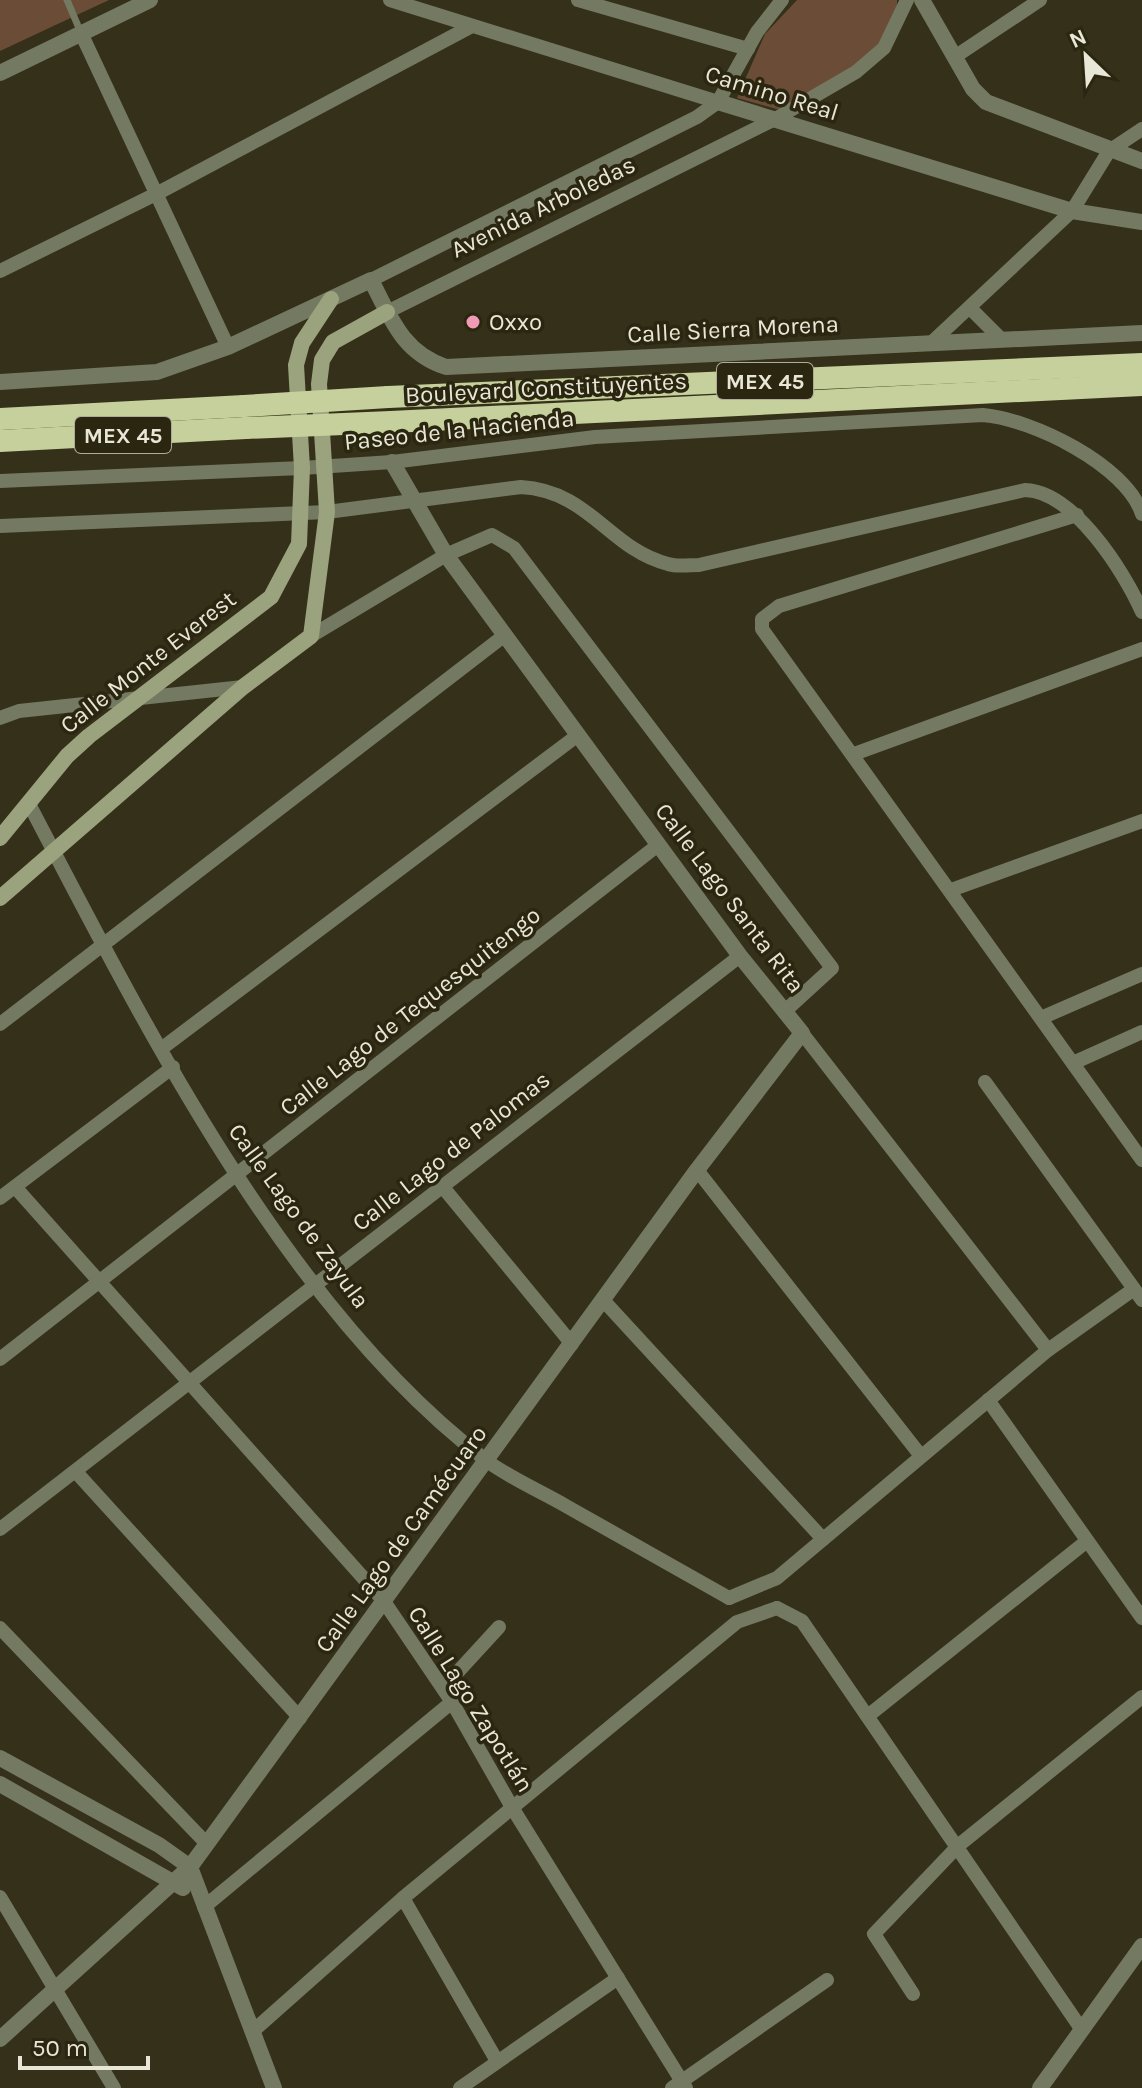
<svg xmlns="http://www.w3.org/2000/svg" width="1142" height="2088" font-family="Karla,sans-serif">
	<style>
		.green { fill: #6b4d37 }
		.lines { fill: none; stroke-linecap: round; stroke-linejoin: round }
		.service { stroke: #747962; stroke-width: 7 }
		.minor { stroke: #747962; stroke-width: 14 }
		.tertiary { stroke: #747962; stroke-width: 16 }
		.secondary { stroke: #9ba27e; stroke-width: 16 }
		.trunk { stroke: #c6d09c; stroke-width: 22 }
		.trunk-bridge { stroke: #c6d09c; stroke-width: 22 }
		.poi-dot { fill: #f09ab7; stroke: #2b260f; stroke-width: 3 }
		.labels { text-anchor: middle; stroke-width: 7; stroke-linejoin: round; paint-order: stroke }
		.shield { fill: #2b260f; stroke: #afac9b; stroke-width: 2 }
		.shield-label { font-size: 22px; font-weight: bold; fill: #e8e6d7 }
		.street-label { font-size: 24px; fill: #e8e6d7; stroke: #2b260f }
		.poi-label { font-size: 24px; fill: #e8e6d7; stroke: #2b260f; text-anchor: start }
	</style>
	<rect width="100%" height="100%" fill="#353019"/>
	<!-- green -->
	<g class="green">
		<path d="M0,0H109L0,51Z"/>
		<path d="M797,0H897C899,54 823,88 784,111L737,98L765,34Z"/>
	</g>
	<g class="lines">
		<!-- service -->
		<path class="service" d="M67,0L81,33"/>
		<!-- minor -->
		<g class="minor">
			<path d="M390,0L718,102"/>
			<path d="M578,0L748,49"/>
			<path d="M81,33L228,347"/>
			<path d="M956,56L1040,0"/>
			<path d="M0,271L158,193L470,27"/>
			<path d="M371,280L697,117L718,102L757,32L782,0"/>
			<path d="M970,308L1002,340"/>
			<path d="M387,312L777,118L856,72L884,48L907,0"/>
			<path d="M931,343L1072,211L1109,151L1142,129"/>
			<path d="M0,481L302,468L392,462L595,437L983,415C1032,419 1126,465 1142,514"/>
			<path d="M1077,515L779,606L762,619V629L1142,1160"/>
			<path d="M0,526L327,512L521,487C590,491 609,549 668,564C677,567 689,565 699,565L1025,490C1073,491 1124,571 1142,612"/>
			<path d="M311,636L446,555L492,535L514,548L832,968L785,1011"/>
			<path d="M0,718L19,711L243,687"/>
			<path d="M854,754L1142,649"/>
			<path d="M29,804C144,1024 286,1309 487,1461C510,1478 540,1491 566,1506C620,1537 675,1567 729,1598"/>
			<path d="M951,890L1142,821"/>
			<path d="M1041,1018L1142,974"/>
			<path d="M0,1024L505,635"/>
			<path d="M802,1033L1048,1350"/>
			<path d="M161,1049L578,735"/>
			<path d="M1073,1063L1142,1032"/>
			<path d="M985,1082L1142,1300"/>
			<path d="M697,1170L921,1456"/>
			<path d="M442,1186L572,1344"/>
			<path d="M15,1187L383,1600L452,1702L513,1809L686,2088"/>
			<path d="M0,1198L173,1067"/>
			<path d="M603,1300L823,1539"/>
			<path d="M0,1359L658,845"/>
			<path d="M988,1400L1142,1618"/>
			<path d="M76,1472L300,1718"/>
			<path d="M0,1529L740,956"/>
			<path d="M729,1598L777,1578L1048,1350L1134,1289"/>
			<path d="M777,1608L802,1621L1082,2030"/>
			<path d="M0,1628L207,1844"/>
			<path d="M443,1688L499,1627"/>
			<path d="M869,1715L1087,1541"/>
			<path d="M0,1897L114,2088"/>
			<path d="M403,1898L497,2061"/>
			<path d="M204,1907L452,1702"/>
			<path d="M913,1994L874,1934L959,1845L1142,1697"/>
			<path d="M252,2032L403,1898L737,1622L777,1608"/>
			<path d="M460,2088L618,1978"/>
			<path d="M672,2088L827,1980"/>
		</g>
		<!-- tertiary -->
		<g class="tertiary">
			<path d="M922,0L973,89L986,102L1142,161"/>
			<path d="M0,73L150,0"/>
			<path d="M718,102L1072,211L1142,222"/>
			<path d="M0,382L157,372L228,347L371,280C391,319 403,353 446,367L1142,333"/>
			<path d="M0,1758L159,1845L190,1867L274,2088"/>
			<path d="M0,1784L183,1888"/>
			<path d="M0,2039L190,1867L697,1170L802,1033L740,956L446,555L392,462"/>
			<path d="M1040,2088L1142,1946"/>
		</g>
		<!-- secondary -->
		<g class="secondary">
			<path d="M0,838L67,756L89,736L271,597L299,544L302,468L296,365L302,343L331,299"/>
			<path d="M0,898L243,687L311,636L327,512L319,384L322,360L333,342L387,312"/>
		</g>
		<!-- trunk -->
		<g class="trunk">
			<path d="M388,397L1142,364"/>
			<path d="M0,419L244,406"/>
			<path d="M391,422L1142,385"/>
			<path d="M0,441L246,428"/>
		</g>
		<!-- trunk-bridge -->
		<g class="trunk-bridge">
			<path d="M244,406L388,397"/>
			<path d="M246,428L391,422"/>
		</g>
	</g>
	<!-- markers -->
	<circle class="poi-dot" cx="473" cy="322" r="8"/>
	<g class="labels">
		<!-- shield labels -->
		<g class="shield">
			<rect x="717" y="363" width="96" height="36" rx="6"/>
			<rect x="75" y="417" width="96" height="36" rx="6"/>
		</g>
		<g class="shield-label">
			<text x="765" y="389">MEX 45</text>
			<text x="123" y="443">MEX 45</text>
		</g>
		<!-- street labels -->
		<g class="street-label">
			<text transform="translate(772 93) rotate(17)" y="8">Camino Real</text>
			<text transform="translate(543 207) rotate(-26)" y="8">Avenida Arboledas</text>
			<text transform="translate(733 329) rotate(-3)" y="8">Calle Sierra Morena</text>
			<text transform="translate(546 388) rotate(-3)" y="8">Boulevard Constituyentes</text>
			<text transform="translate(459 430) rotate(-6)" y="8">Paseo de la Hacienda</text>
			<text transform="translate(148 662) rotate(-38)" y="8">Calle Monte Everest</text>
			<text transform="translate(730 898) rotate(53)" y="8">Calle Lago Santa Rita</text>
			<text transform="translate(410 1011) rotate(-38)" y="8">Calle Lago de Tequesquitengo</text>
			<text transform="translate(451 1151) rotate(-38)" y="8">Calle Lago de Palomas</text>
			<text transform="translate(299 1216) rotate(54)" y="8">Calle Lago de Zayula</text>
			<text transform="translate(401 1539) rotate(-54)" y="8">Calle Lago de Camécuaro</text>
			<text transform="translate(471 1699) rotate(58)" y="8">Calle Lago Zapotlán</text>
		</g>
		<!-- poi labels -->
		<g class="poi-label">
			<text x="489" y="330">Oxxo</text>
		</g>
	</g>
	<!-- north arrow -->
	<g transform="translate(1086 56) rotate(335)" stroke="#2b260f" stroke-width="6" paint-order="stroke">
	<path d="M0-6L14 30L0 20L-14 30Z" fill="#e8e6d7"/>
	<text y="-12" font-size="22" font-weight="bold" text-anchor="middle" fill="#e8e6d7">N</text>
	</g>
	<!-- scale -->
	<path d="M20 2056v12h128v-12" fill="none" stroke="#e8e6d7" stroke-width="4"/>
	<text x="32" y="2056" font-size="24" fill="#e8e6d7" stroke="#2b260f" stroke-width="6" paint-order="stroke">50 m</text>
</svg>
